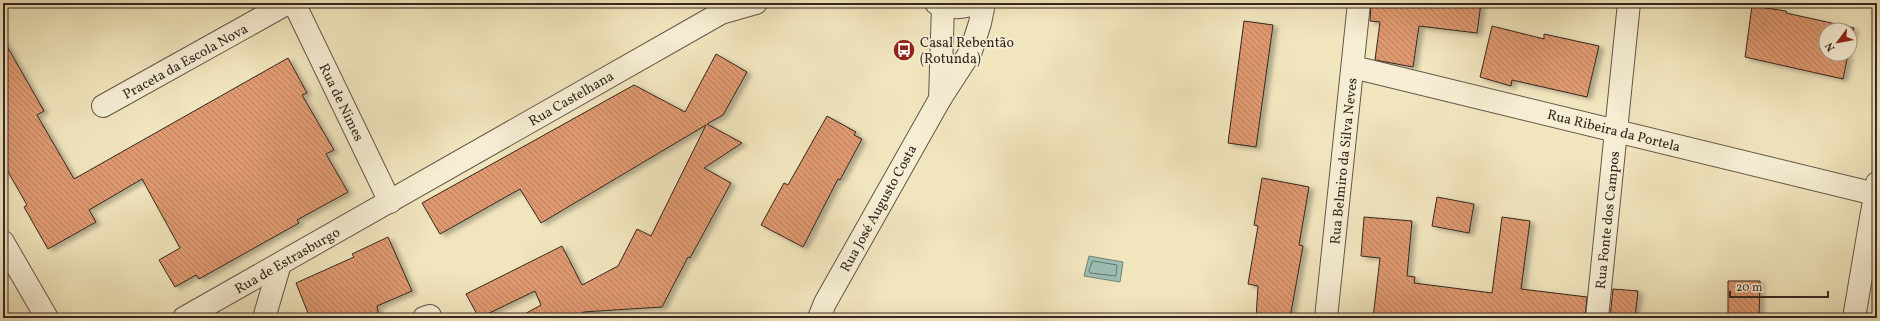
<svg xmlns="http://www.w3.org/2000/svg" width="1880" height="321" font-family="Vollkorn,serif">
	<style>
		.water { fill: #9bbfb2; stroke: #728278 }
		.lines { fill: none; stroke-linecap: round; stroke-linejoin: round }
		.shore { stroke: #68736a; stroke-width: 1 }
		.building { fill: url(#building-back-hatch); stroke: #342721; filter: url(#shadow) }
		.minor-casing { stroke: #635648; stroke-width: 24 }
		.tertiary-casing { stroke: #635648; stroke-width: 24 }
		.minor { stroke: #f6eed4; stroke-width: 22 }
		.tertiary { stroke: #f6eed4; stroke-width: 22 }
		.labels { text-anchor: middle; stroke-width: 3.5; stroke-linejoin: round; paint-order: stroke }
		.poi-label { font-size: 14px; fill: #342721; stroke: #f6eed4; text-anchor: start }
		.street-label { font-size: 14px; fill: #342721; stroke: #f6eed4 }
	</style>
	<defs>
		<pattern id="building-back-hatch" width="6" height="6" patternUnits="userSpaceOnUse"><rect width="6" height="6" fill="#df996f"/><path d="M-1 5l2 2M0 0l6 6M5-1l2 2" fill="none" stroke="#b67d5b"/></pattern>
		<filter id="shadow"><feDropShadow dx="4.5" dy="2.5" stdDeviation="2" flood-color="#0004"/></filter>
	</defs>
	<rect width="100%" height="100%" fill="#f1e5bd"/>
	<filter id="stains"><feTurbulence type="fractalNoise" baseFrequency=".005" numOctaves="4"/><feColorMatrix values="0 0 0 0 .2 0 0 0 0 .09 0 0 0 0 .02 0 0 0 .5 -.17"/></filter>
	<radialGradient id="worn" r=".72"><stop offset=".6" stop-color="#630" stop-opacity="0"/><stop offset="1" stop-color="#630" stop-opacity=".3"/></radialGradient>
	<!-- water -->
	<path class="water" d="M1089,256L1123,262L1120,282L1084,276Z"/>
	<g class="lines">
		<!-- shore -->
		<path class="shore" d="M1093,261L1117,265L1116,276L1090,273L1089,271Z"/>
	</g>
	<!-- building -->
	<g class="building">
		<path d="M1371,3H1481L1477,33L1419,26L1413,67L1375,60L1380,22L1370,21Z"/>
		<path d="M1752,6L1786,11V13L1854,28L1850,44V30H1826V54H1848L1843,79L1745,57Z"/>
		<path d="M1244,21L1273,25L1256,147L1228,143Z"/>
		<path d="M1492,26L1544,39V34L1599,46L1587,97L1512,80L1511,86L1480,77Z"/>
		<path d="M3,39L44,111L37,115L74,179L288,58L307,93L302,95L334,150L326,154L348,192L297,220L299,223L199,279L196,275L175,287L159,260L180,248L142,179L89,210L96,222L48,249L24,207L27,205L3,163Z"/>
		<path d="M716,54L747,72L723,115L707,124L742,143L704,168L731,183L690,258L688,257L662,307L583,312L582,318L556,314L548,318L545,314L521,316L541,305L535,291L479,318L466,294L562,246L582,285L618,266L637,229L651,236L706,125L541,223L520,189L440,234L422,203L634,85L685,112Z"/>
		<path d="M827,116L856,132L854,135L862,139L840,180L838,179L803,247L761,225L784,183L788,185Z"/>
		<path d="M1262,178L1309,187L1299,245L1303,246L1290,318H1256L1258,286L1248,284L1258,226L1254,225Z"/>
		<path d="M1437,197L1474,204L1469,233L1432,226Z"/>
		<path d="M1364,217L1412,221L1407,276L1415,277L1414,283L1492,293L1502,217L1530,221L1521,289L1587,297L1585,318H1373L1380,258L1361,256Z"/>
		<path d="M388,237L412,291L377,306L379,318H310L296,283L354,257L352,254Z"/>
		<path d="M1728,281H1760L1759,317H1728Z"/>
		<path d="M1613,289L1638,291L1635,318H1610Z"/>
	</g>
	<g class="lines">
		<!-- minor casing -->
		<g class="minor-casing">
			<g id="minor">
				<path d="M294,3L390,202"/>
				<path d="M1353,67L1875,194"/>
				<path d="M103,106L288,3"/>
				<path d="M3,242L47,318"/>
				<path d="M184,318L721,13L756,3"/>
				<path d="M264,318L280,264"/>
				<path d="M424,318L430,316"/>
				<path d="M1326,318L1359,3"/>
				<path d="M1597,318L1629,3"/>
				<path d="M1854,318L1877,183"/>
			</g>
		</g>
		<!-- tertiary casing -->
		<g class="tertiary-casing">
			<g id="tertiary">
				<path d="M936,3C948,8 963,9 975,3"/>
				<path d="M940,99L943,6"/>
				<path d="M819,318L825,303L940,99L971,51L980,23L984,3"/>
			</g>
		</g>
		<!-- minor -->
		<use href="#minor" class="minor"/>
		<!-- tertiary -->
		<use href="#tertiary" class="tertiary"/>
	</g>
	<!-- icons -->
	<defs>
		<g id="bus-disc" transform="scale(1.15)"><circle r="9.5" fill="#8f2418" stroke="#f6eed4"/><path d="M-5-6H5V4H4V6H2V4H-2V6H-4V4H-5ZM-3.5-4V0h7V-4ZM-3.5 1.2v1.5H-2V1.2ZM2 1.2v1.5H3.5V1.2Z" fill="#fff"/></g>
	</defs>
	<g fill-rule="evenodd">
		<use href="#bus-disc" x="904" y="50"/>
	</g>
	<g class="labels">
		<!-- poi labels -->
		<g class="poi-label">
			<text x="920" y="47">Casal Rebentão<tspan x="920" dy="16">(Rotunda)</tspan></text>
		</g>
		<!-- street labels -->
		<g class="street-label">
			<text transform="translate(185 61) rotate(-29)" y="5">Praceta da Escola Nova</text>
			<text transform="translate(571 98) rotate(-30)" y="5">Rua Castelhana</text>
			<text transform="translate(342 102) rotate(64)" y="5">Rua de Nimes</text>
			<text transform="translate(1614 130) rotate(14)" y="5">Rua Ribeira da Portela</text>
			<text transform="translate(1343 161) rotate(-84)" y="5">Rua Belmiro da Silva Neves</text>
			<text transform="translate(878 208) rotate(-61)" y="5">Rua José Augusto Costa</text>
			<text transform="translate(1607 220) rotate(-84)" y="5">Rua Fonte dos Campos</text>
			<text transform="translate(287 260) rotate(-30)" y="5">Rua de Estrasburgo</text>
		</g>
	</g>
	<!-- margin -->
	<rect width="1880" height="321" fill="none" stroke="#f1e5bd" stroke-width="16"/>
	<rect x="4" y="4" width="1872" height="313" fill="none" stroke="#342721" stroke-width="2"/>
	<rect x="8" y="8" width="1864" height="305" fill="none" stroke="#342721"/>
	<!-- north arrow -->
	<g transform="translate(1838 42) rotate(238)"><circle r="19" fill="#f6eed4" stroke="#a89e8c"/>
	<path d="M0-3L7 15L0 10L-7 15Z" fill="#8f2418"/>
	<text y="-6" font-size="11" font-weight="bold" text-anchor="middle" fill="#342721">N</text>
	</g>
	<!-- scale -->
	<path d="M1730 291v6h98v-6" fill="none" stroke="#342721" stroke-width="2"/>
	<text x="1736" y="291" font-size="12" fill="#342721" stroke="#f6eed4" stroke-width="3" paint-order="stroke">20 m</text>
	<rect width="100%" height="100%" filter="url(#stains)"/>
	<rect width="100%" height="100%" fill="url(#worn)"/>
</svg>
